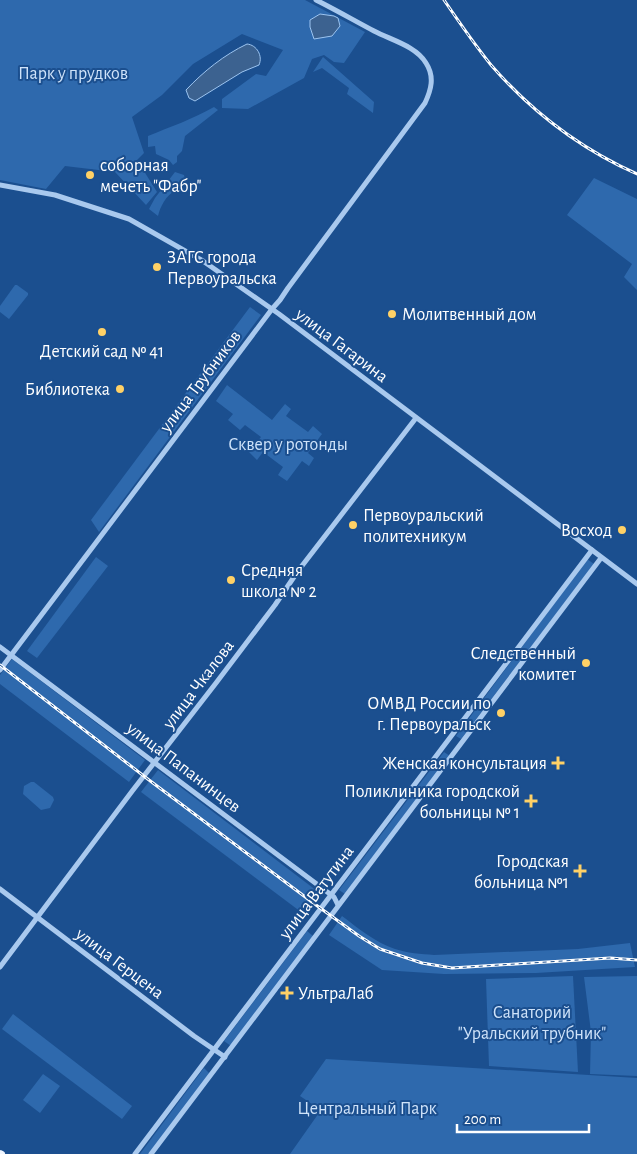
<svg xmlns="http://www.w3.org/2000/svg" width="637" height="1154" font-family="'Alegreya Sans',sans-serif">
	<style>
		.green { fill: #2e69ad }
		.water { fill: #3c6290; stroke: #9cc4f0 }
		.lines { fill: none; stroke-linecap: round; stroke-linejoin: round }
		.minor { stroke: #a9c9ee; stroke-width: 5 }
		.major { stroke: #f0f6ff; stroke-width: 6 }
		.rail-casing { stroke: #fff; stroke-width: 3 }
		.rail { stroke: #1b4f8f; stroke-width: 1; stroke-dasharray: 4; stroke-linecap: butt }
		.poi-dot { fill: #ffd166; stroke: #1b4f8f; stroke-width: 2 }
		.labels { text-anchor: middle; stroke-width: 4; stroke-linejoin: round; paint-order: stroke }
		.park-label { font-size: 18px; fill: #cfe3fa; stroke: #1b4f8f }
		.poi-label { font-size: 18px; fill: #fff; stroke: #1b4f8f; text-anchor: end }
		.street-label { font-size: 18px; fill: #fff; stroke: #1b4f8f }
	</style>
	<rect width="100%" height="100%" fill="#1b4f8f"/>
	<!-- green -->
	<g class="green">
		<path d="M0,0H305L365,32L344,63L334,62L324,55L312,59L304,78L248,109L222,108V99L256,74L266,76L283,50L242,34L193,64L162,95L132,117L144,153L137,160L157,192L146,205L115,172L65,166L46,189L0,180Z"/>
		<path d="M323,57L374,102L373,113L347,94L349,88L322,68L313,72Z"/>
		<path d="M214,107L218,110L185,136L182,151L177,156V162L173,165L169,160L156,154L155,146L148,147V136C170,127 193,119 214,107Z"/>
		<path d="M175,172L184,175L186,184C182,189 181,188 176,190C166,195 160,207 158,216L149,209L155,198Z"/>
		<path d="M594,178L637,199V290L624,277L632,264L567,215Z"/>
		<path d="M15,285H17L28,293V295L9,319L0,312V306Z"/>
		<path d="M250,307L261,315L99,532L91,520Z"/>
		<path d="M227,385L272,420L285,404L291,409L286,416L308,432L313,426L322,434L308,453L314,458L309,466L302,461L287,481L278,475L283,467L263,452L257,460L249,452L261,437L245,425L240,430L228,420L233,414L216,401Z"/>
		<path d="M96,557L108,566L37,658L27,651Z"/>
		<path d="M587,559L594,564L461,739L456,736Z"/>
		<path d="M12,659L145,760L129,782L0,684V675Z"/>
		<path d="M444,752L450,756L345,894L339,890Z"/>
		<path d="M158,770L321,894L305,915L141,792Z"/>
		<path d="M31,782H34L53,797L54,800L50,808L41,810L23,794L24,786Z"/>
		<path d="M342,916C358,928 376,943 395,949C407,953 421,954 434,955L578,949L630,943L635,967L536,973L444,974L382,970L329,935Z"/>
		<path d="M307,931L313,936L231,1046L224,1041Z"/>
		<path d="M573,976L578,1072L489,1066L486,979Z"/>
		<path d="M637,976V1076L590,1074L591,1032L584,977Z"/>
		<path d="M13,1014L132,1106L122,1119L2,1029Z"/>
		<path d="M326,1059L637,1078V1154H290L321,1110L300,1096Z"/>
		<path d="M204,1068L210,1074L149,1154H140Z"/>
		<path d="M43,1074L60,1086L40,1113L23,1100Z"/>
	</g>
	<!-- water -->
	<g class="water">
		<path d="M320,14L334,16L338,18L340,26L332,36L314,39L310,27V20Z"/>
		<path d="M247,44C257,45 263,56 259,65L242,72L195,101L189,98L186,90C204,71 224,55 247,44Z"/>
	</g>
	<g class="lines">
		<!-- minor -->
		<g class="minor">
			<path d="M0,185L55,195L129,219L203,261L279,314L637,584"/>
			<path d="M0,647L334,897L338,905"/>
			<path d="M0,670L272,309L280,300L288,288L425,103C431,90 435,77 426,63C416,46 391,40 374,31C355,21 336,10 316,0"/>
			<path d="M0,889L194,1036L225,1057"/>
			<path d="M0,967L133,790L216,683L275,605L298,571L416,418"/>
			<path d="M135,1154L592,550"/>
			<path d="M151,1154L601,558"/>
		</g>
		<!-- major -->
		<path class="major" d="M0,1153L2,1154"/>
		<!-- rail casing -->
		<g class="rail-casing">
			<g id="rail">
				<path d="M444,0C459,22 474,44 491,65C531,111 581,149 637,174"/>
				<path d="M0,665L149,780L316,905L359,936L380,949L422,963L452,968L610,958L637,960"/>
			</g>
		</g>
		<!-- rail -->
		<use href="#rail" class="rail"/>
	</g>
	<!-- markers -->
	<g class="poi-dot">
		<circle cx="90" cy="175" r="5"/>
		<circle cx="157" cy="267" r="5"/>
		<circle cx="392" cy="314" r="5"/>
		<circle cx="102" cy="332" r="5"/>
		<circle cx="120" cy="389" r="5"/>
		<circle cx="353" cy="525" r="5"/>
		<circle cx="622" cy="530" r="5"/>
		<circle cx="231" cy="580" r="5"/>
		<circle cx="586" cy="663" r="5"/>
		<circle cx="501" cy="713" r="5"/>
		<path d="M555.5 755.5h5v5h5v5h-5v5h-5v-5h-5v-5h5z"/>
		<path d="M528.5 793.5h5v5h5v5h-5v5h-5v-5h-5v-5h5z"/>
		<path d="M577.5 863.5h5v5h5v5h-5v5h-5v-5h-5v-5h5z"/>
		<path d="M284.5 985.5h5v5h5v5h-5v5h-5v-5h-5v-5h5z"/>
	</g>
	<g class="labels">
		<!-- park labels -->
		<g class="park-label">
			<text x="73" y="79">Парк у прудков</text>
			<text x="288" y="450">Сквер у ротонды</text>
			<text x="532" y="1018">Санаторий<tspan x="532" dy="21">"Уральский трубник"</tspan></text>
			<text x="367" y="1114">Центральный Парк</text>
		</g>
		<!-- poi labels -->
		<g class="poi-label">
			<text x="100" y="171" text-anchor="start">соборная<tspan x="100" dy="21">мечеть "Фабр"</tspan></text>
			<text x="167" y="263" text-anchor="start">ЗАГС города<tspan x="167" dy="21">Первоуральска</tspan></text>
			<text x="402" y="320" text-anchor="start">Молитвенный дом</text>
			<text x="102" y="357" text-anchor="middle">Детский сад № 41</text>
			<text x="110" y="395">Библиотека</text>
			<text x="363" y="521" text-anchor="start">Первоуральский<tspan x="363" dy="21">политехникум</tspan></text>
			<text x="612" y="536">Восход</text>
			<text x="241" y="576" text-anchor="start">Средняя<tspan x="241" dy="21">школа № 2</tspan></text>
			<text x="576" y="659">Следственный<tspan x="576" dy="21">комитет</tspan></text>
			<text x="491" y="709">ОМВД России по<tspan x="491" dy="21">г. Первоуральск</tspan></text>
			<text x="547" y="769">Женская консультация</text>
			<text x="520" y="797">Поликлиника городской<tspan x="520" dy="21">больницы № 1</tspan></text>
			<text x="569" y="867">Городская<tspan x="569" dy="21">больница №1</tspan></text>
			<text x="298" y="999" text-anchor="start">УльтраЛаб</text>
		</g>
		<!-- street labels -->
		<g class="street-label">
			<text transform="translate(342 345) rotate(37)" y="6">улица Гагарина</text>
			<text transform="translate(200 381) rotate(-53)" y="6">улица Трубников</text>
			<text transform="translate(198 684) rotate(-53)" y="6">улица Чкалова</text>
			<text transform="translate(184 767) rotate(37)" y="6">улица Папанинцев</text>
			<text transform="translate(316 892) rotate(-53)" y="6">улица Ватутина</text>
			<text transform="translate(120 963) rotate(37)" y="6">улица Герцена</text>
		</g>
	</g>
	<!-- scale -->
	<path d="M457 1124v8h132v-8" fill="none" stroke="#ffffff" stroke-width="2.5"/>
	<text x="464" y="1124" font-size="15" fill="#ffffff" stroke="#1b4f8f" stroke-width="4" paint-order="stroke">200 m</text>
</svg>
